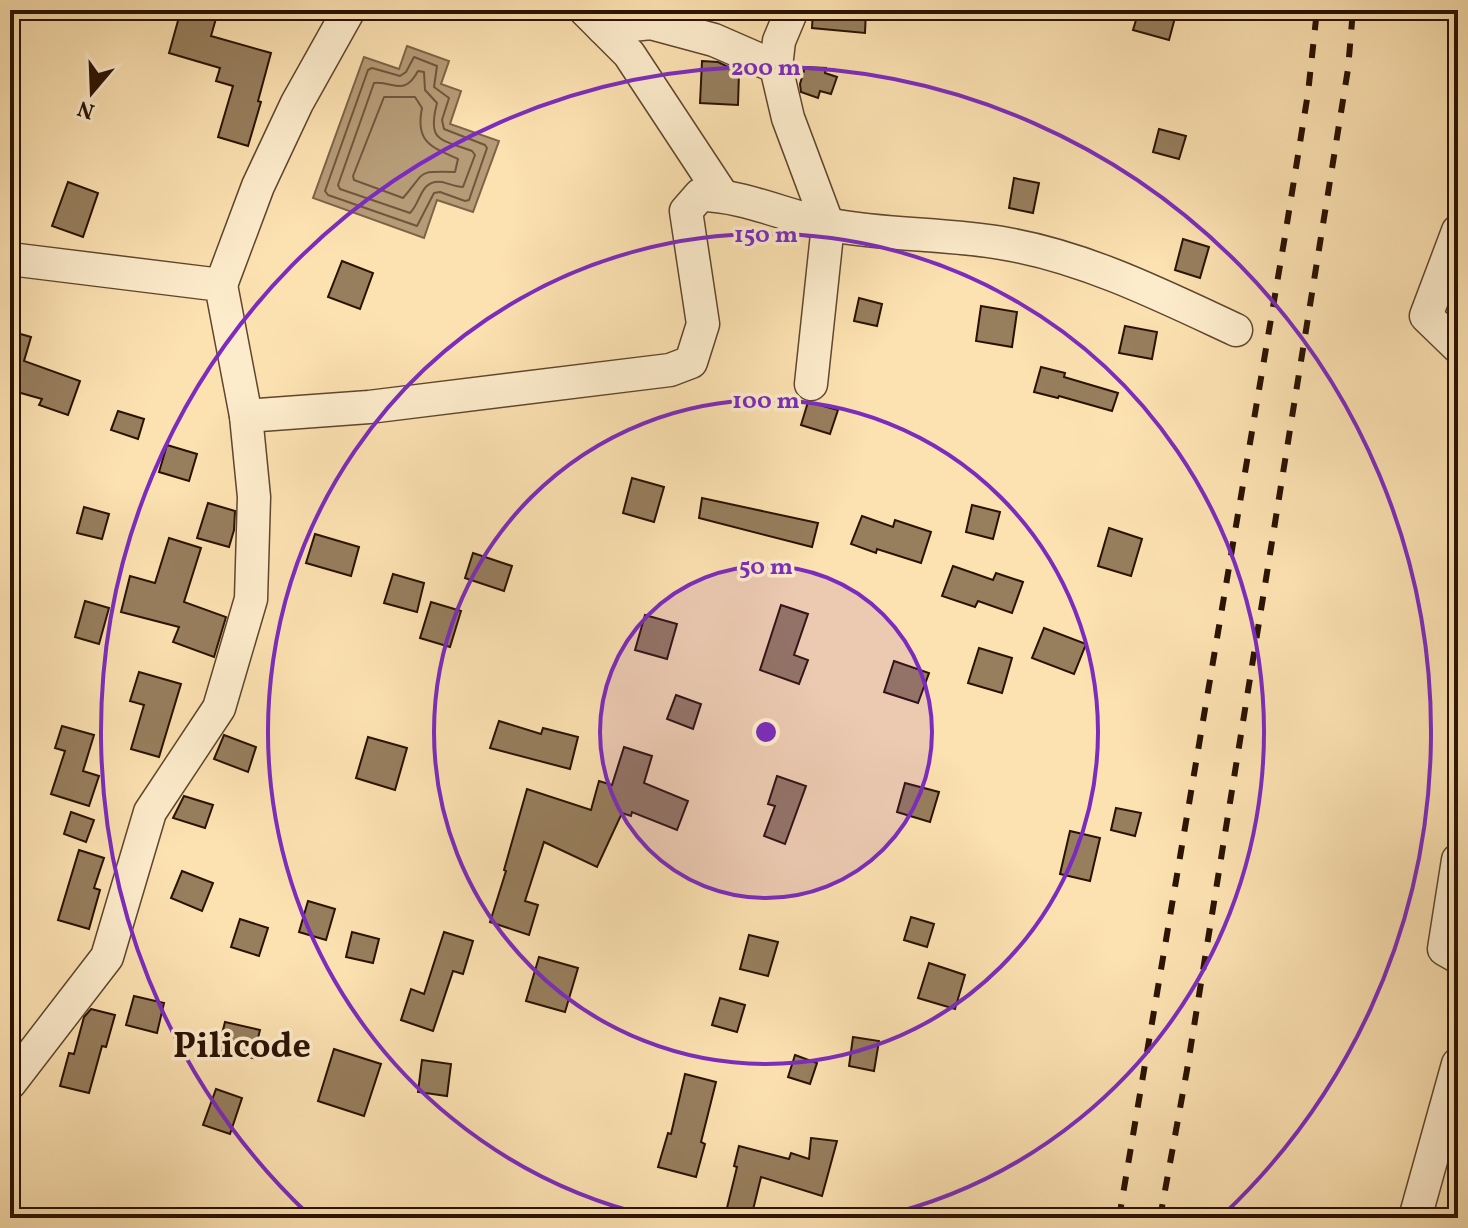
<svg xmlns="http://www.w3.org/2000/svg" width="1468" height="1228" font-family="Vollkorn,serif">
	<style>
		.water { fill: #b59b76; stroke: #7d6448; stroke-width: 2 }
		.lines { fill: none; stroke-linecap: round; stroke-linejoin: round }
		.shore { stroke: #70563c; stroke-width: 2 }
		.building { fill: #977e5d; stroke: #2a1203; stroke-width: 2 }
		.minor-casing { stroke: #5e462e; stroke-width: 35 }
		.minor { stroke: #fdeccc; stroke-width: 32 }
		.rail { stroke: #2a1203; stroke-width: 6; stroke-dasharray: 14 14; stroke-linecap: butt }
		.ring { fill: none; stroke: #7b2cbf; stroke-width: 4 }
		.labels { text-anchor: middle; stroke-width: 7; stroke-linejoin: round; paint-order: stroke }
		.quarter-label { font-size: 36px; font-weight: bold; fill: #2a1203; stroke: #fdeccc }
		.centre { fill: #7b2cbf; stroke: #fdeccc; stroke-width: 4 }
		.ring-label { font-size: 24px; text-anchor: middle; font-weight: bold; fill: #7b2cbf; stroke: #fdeccc; stroke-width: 7; stroke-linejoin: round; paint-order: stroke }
	</style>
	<rect width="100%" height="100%" fill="#fce1b1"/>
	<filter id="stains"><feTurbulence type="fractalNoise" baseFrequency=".0025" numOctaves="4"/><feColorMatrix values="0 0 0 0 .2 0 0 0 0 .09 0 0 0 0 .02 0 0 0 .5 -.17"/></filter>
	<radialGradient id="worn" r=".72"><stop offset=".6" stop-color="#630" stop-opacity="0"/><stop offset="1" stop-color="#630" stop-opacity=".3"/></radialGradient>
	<!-- water -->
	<path class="water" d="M407,46L449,61L441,84L461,91L450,124L499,141L473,212L437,200L424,238L313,198L364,57L399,69Z"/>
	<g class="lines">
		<!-- shore -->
		<g class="shore">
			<path d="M414,57L437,66L434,87L449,98L442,120L444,129L485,145L487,148L469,200L465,201L440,192L434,193L417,226L328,195L325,191L368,70L372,68L400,76L406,72Z"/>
			<path d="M418,71L424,72L425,90L437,103C427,142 440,139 472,151L475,155L463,187C456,187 450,184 442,182C420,179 421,203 410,213L340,189L338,185L374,83C394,81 404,97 418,71Z"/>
			<path d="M384,97H415L422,108C415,142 431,147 458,159L455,172C415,171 427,171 403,198L354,180L353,176Z"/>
		</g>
	</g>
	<!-- building -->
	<g class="building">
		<path d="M181,10H199L217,15L211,36L271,53L258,101L261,102L248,146L218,137L233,86L216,81L220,68L169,53Z"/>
		<path d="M813,10H866L865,33L812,28Z"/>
		<path d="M1139,10H1177L1169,40L1133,30Z"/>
		<path d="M702,61L718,62L739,72L738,105L700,103Z"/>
		<path d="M805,67L826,68L825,73L837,77L831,94L820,91L818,98L801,92L800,84Z"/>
		<path d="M1159,129L1186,136L1179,159L1153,152Z"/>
		<path d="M1014,178L1039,183L1033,213L1009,208Z"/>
		<path d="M68,182L98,193L83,237L52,226Z"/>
		<path d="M1183,239L1209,247L1200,278L1175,270Z"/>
		<path d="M342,261L373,273L360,309L328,297Z"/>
		<path d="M859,298L882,304L877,326L854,321Z"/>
		<path d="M981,306L1017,312L1012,347L976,341Z"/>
		<path d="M1125,326L1157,332L1152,359L1119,353Z"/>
		<path d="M10,331L31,337L24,361L80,381L68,415L39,405L42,399L10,390Z"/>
		<path d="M1041,367L1065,373L1064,377L1118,393L1112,411L1059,396L1058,398L1034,392Z"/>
		<path d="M808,402L838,410L830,434L801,425Z"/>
		<path d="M118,411L144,419L138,439L111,430Z"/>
		<path d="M167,445L197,454L189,481L159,472Z"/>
		<path d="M632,478L664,487L654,522L623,513Z"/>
		<path d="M702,498L818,523L812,547L699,518Z"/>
		<path d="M208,503L235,511L234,530L229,547L197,538Z"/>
		<path d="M972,505L1000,512L993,539L966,532Z"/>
		<path d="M84,507L109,514L102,539L77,533Z"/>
		<path d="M862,516L893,527L895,520L931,532L921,563L877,549L876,553L851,544Z"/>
		<path d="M1109,528L1142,539L1131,576L1098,566Z"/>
		<path d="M315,534L359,547L351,576L306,563Z"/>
		<path d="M169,538L201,548L184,602L226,617L214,657L173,642L179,627L121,612L130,576L155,583Z"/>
		<path d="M473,553L512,566L504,591L465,578Z"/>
		<path d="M953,566L993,580L996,573L1023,582L1012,613L978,601L975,607L942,596Z"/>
		<path d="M393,574L424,583L417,612L384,603Z"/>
		<path d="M85,601L109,608L99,644L75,637Z"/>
		<path d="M431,602L461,611L450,647L420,638Z"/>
		<path d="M781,605L808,614L794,655L808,660L799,684L760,670Z"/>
		<path d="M645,615L677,624L667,659L635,650Z"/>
		<path d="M1044,628L1086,644L1074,674L1032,658Z"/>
		<path d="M979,648L1012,658L1002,693L968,683Z"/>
		<path d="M894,661L929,673L918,703L884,692Z"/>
		<path d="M139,672L181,684L159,757L131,749L144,705L130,701Z"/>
		<path d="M676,695L701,704L693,729L667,719Z"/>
		<path d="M499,721L541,734L543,728L578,737L570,769L490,748Z"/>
		<path d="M62,726L94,735L83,771L99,776L89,806L51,794L65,751L55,748Z"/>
		<path d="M224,735L256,747L248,772L214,759Z"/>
		<path d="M368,737L407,748L395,790L356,778Z"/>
		<path d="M624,747L652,756L644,783L688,801L677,830L632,812L631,816L622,813L597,867L544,842L525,901L538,905L529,935L490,922L506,871L504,870L527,789L591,810L599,781L612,785Z"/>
		<path d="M777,776L806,786L785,844L764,836L775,806L768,804Z"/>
		<path d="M905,783L939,792L930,822L897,812Z"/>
		<path d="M184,796L213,805L205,828L173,818Z"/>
		<path d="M1116,808L1141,813L1135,836L1111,830Z"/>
		<path d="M71,812L94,820L86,842L64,834Z"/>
		<path d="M1070,831L1100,838L1090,881L1060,874Z"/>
		<path d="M79,850L104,858L94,888L100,890L89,929L58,920Z"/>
		<path d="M182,871L213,883L202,911L171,898Z"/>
		<path d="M308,901L335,909L326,940L299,932Z"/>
		<path d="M911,917L934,924L927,947L904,940Z"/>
		<path d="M240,919L268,928L259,956L231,947Z"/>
		<path d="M352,932L379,939L373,963L346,957Z"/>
		<path d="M444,932L473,941L463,974L453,971L433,1031L401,1020L411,989L424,994Z"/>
		<path d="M749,935L778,942L768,976L740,969Z"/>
		<path d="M539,957L578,968L565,1012L526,1001Z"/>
		<path d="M929,963L965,975L955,1009L918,998Z"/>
		<path d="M134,996L164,1003L157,1033L126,1025Z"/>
		<path d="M720,998L745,1005L737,1032L712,1025Z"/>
		<path d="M91,1009L115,1015L106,1047L102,1046L89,1093L60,1086L69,1053L74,1054L84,1017Z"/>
		<path d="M225,1022L260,1030L253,1058L218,1050Z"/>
		<path d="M853,1037L879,1041L874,1071L849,1066Z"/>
		<path d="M334,1049L381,1064L364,1116L318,1101Z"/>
		<path d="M795,1055L817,1063L810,1084L788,1077Z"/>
		<path d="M422,1060L451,1064L447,1096L418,1092Z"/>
		<path d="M685,1074L716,1082L701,1142L705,1144L696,1177L658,1167L668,1133L671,1134Z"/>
		<path d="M216,1089L242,1098L230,1134L203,1125Z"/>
		<path d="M811,1138L837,1141L822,1196L761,1177L751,1218L726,1212L737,1167L734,1166L739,1146L789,1159L791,1153L809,1159Z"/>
	</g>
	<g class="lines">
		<!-- minor casing -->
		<g class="minor-casing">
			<g id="minor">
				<path d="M585,10L629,54L722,195"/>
				<path d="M603,28L651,23L714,40L776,67L788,118L828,225L811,384"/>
				<path d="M776,67L779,41L792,10"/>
				<path d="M1458,231L1426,316L1458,347"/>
				<path d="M10,259L221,285L246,416L254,497L251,599L219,708L150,812L107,957L10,1083"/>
				<path d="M221,285L258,186L297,103L349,10"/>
				<path d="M246,416L369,407L670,370L691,362L703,324L686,211L700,195C744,195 787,217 831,225C889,236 949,233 1007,244C1087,258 1163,296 1236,330"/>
				<path d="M1458,860L1444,949L1458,957"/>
				<path d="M1415,1218L1458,1064"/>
			</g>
		</g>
		<!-- minor -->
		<use href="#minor" class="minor"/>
		<!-- rail -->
		<g class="rail">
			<path d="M1119,1218L1285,236L1308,93L1317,10"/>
			<path d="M1160,1218L1187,1070L1348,69L1353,10"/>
		</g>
	</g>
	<!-- distance rings -->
	<circle cx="766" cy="732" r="166" fill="#7b2cbf" fill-opacity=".12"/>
	<g class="ring">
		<circle cx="766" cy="732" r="166"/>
		<circle cx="766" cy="732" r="332"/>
		<path d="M654 1217A498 498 0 1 1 878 1217"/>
		<path d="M308 1214A665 665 0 1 1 1224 1214"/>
	</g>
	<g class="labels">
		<!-- quarter labels -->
		<g class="quarter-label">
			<text x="242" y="1057">Pilicode</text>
		</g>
	</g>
	<circle cx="766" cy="732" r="12" class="centre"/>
	<g class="ring-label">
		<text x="766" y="75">200 m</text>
		<text x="766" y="242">150 m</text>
		<text x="766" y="408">100 m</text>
		<text x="766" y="574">50 m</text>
	</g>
	<!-- margin -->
	<rect width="1468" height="1228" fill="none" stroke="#fce1b1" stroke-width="40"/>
	<rect x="12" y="12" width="1444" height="1204" fill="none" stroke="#2a1203" stroke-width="4"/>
	<rect x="20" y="20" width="1428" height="1188" fill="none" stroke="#2a1203" stroke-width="2"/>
	<!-- north arrow -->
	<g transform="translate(92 92) rotate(199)" stroke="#fdeccc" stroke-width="6" paint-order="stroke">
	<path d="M0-6L14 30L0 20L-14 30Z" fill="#2a1203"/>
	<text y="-12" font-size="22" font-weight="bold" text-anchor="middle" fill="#2a1203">N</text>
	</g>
	<rect width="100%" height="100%" filter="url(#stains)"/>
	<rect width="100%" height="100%" fill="url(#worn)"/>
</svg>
